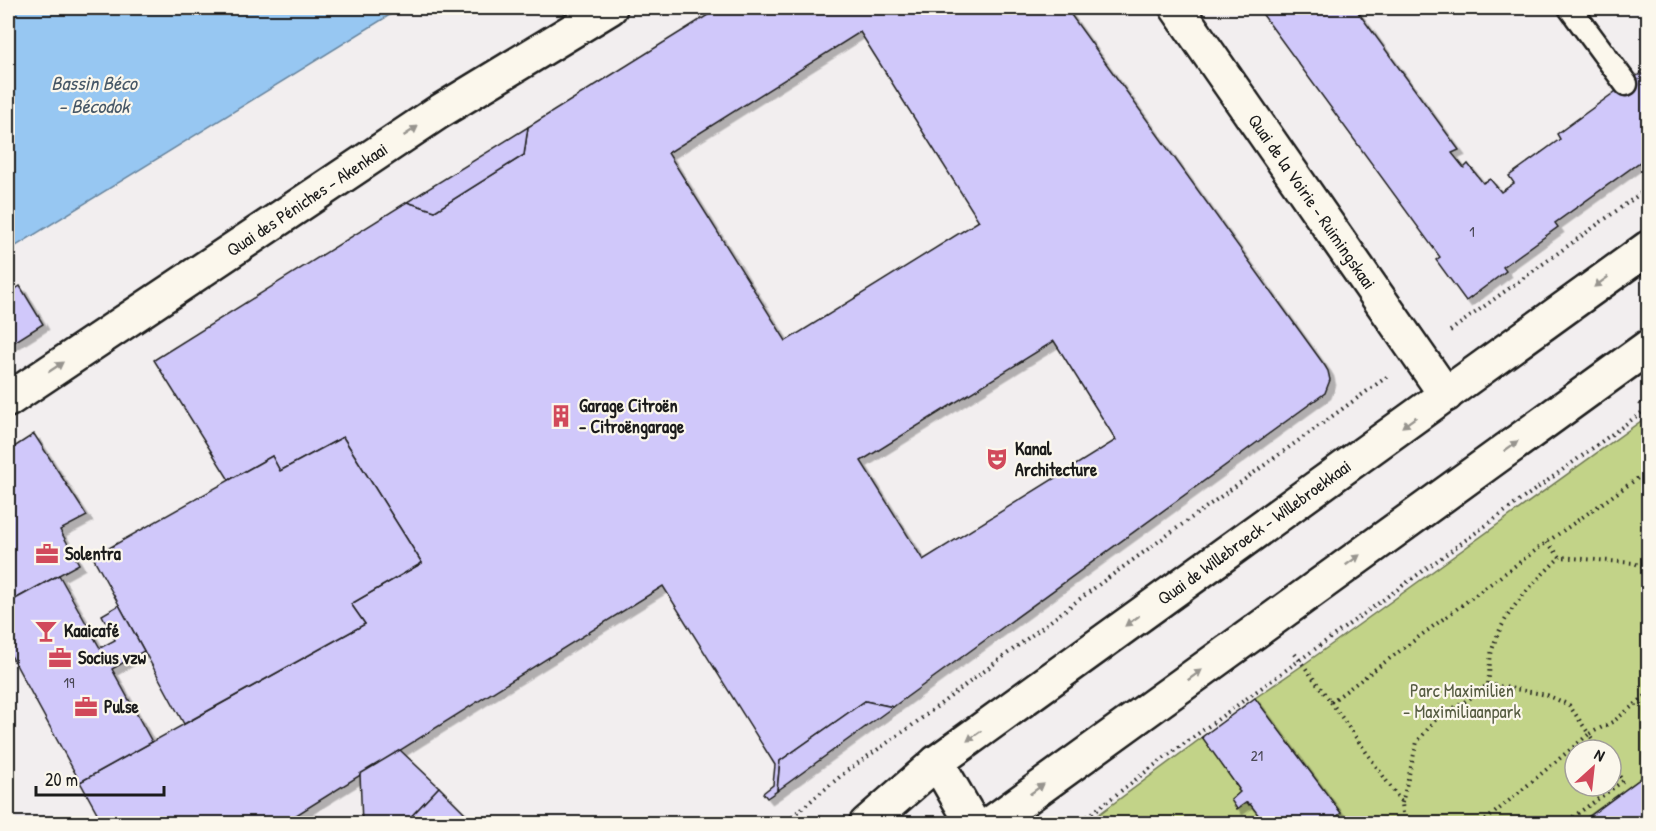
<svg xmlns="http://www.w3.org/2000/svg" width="1656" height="831" font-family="'Patrick Hand',sans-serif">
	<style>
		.green { fill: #c2d388; stroke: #6f7852; stroke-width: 1.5; fill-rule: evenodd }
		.water { fill: #97c7f2; stroke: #66839c; stroke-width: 1.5 }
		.building { fill: #d0c8fa; stroke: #1c1c1c; stroke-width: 1.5; fill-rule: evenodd; filter: url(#shadow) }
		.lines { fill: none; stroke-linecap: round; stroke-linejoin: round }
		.service-casing { stroke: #1c1c1c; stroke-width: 27 }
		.minor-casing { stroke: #1c1c1c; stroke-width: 38 }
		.primary-casing { stroke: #1c1c1c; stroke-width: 38 }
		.path { stroke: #1c1c1c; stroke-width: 4; stroke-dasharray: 1.5 4.5; stroke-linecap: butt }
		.service { stroke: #fbf7ec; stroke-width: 22 }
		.minor { stroke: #fbf7ec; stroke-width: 33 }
		.primary { stroke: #fbf7ec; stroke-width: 33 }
		.oneway { fill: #97948e }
		.labels { text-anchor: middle; stroke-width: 4.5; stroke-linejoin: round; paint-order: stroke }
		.number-label { font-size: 15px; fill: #494754 }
		.street-label { font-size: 18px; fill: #1c1c1c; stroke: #fbf7ec }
		.poi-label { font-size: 18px; font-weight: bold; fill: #1c1c1c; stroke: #fbf7ec; text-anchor: start }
		.park-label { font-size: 18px; fill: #565c42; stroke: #fbf7ec }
		.water-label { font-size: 20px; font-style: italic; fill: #475867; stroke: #fbf7ec }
	</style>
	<defs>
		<filter id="shadow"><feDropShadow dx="5.5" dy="5.5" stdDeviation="0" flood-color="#0004"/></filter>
	</defs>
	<rect width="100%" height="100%" fill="#f2eeef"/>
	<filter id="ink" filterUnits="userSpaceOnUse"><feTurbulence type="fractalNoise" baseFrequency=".0167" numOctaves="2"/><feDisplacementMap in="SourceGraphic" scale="12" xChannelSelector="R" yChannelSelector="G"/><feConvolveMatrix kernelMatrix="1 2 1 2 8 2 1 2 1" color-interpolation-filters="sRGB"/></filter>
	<g filter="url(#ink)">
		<!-- green -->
		<path class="green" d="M1648,416V773L1579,823L1086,824L1255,698L1303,665ZM1575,750H1611V786H1575Z"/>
		<!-- water -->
		<path class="water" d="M8,8H401L8,251Z"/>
		<!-- building -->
		<g class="building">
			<path d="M719,8H1066L1325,366L1328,371L1330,380L1325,393L893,707L865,701L780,761L777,791L767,798L763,793L773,785L775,765L663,586L282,824H111L106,815L100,818L80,782L365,624L351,604L422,563L343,437L280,471L272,456L229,480L154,360L407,202L435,211L524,155L528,127ZM860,32L979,221L786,341L668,153ZM1054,341L1116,440L923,560L861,461Z"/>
			<path d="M1258,8H1355L1459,150L1452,153L1464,168L1468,164L1483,183L1490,179L1501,192L1514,183L1509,176L1560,139L1557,134L1648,68V156L1555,223L1558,227L1503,267L1506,271L1466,301L1436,260L1440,257Z"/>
			<path d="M528,127L524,155L435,211L407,202Z"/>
			<path d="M20,286L43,324L8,346V294Z"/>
			<path d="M34,434L87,516L60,530L79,564L8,603V451Z"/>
			<path d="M343,437L422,563L351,604L365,624L184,724L93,557L272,456L280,471Z"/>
			<path d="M59,575L100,648L115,640L102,615L119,605L144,651L112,669L152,742L80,782L8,650V603Z"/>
			<path d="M1255,698L1341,813L1328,824H1265L1250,804L1249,805L1247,802L1237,809L1231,800L1240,792L1238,790L1239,789L1202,737Z"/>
			<path d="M865,701L893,707L777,791L780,761Z"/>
			<path d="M400,750L439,787L404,824H362L360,774Z"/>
			<path d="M1648,773V824H1579Z"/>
			<path d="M439,787L476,824H404Z"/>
		</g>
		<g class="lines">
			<!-- service casing -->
			<g class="service-casing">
				<path id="service" d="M1570,8L1626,84"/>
			</g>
			<!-- minor casing -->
			<g class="minor-casing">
				<g id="minor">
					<path id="s1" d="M1177,8L1446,395"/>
					<path id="s2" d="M8,400L437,113L610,8"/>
				</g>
			</g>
			<!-- primary casing -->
			<g class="primary-casing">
				<g id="primary">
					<path d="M937,762L973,824"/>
					<path id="s3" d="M866,824L937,762L1648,248"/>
					<path d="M990,824L1648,347"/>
				</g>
			</g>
			<!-- path -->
			<g class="path">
				<path d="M1450,331L1648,188"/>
				<path d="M1640,403L1648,414"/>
				<path d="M1547,542L1560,557L1634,563L1648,569"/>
				<path d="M1295,654L1331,702L1402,803L1404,824"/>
				<path d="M1488,684L1547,695L1569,705L1589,734L1614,721L1648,694"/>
				<path d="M1331,702L1547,542L1648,471"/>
				<path d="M1402,803L1417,742L1437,718L1474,696L1488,684C1490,672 1489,658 1493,647C1505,609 1533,584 1560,557"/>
				<path d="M783,824L848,770L910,727L1101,583L1388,376"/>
				<path d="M1078,824L1152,767L1648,408"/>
				<path d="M1481,824L1589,734L1600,750"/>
				<path d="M1563,824L1623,781L1611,765"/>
			</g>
			<!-- service -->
			<use href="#service" class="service"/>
			<!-- minor -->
			<use href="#minor" class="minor"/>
			<!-- primary -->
			<use href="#primary" class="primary"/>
		</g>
		<!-- one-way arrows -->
		<defs><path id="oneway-solid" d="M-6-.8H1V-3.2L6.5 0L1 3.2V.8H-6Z" transform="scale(1.5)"/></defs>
		<g class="oneway">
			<use href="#oneway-solid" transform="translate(411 131) rotate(-34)"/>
			<use href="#oneway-solid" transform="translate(1601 282) rotate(144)"/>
			<use href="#oneway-solid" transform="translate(56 367) rotate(-34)"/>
			<use href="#oneway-solid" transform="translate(1409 422) rotate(144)"/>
			<use href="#oneway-solid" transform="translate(1511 446) rotate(-36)"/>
			<use href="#oneway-solid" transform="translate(1353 560) rotate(-36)"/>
			<use href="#oneway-solid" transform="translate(1132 621) rotate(144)"/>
			<use href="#oneway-solid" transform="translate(1195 675) rotate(-36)"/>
			<use href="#oneway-solid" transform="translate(974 736) rotate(144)"/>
			<use href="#oneway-solid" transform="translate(1037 789) rotate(-36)"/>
		</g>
	</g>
	<!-- icons -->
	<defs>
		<g id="building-bare" transform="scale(1.8)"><path d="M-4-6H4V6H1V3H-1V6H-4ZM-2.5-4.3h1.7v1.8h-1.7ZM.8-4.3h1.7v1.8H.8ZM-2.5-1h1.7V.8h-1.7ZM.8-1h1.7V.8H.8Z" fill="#d1495b" stroke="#fbf7ec" stroke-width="2.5" paint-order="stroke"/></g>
		<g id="theatre-bare" transform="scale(1.8)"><path d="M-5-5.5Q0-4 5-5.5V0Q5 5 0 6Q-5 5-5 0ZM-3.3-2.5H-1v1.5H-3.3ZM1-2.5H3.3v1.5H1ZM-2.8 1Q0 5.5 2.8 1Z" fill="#d1495b" stroke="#fbf7ec" stroke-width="2.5" paint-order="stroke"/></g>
		<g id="office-bare" transform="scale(1.8)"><path d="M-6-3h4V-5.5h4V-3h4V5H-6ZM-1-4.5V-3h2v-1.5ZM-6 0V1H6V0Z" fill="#d1495b" stroke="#fbf7ec" stroke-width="2.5" paint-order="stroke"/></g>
		<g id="bar-bare" transform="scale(1.8)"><path d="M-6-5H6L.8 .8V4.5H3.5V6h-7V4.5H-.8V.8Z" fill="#d1495b" stroke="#fbf7ec" stroke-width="2.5" paint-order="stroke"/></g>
	</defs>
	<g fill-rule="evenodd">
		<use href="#building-bare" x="561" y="416"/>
		<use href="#theatre-bare" x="997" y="459"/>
		<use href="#office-bare" x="47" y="554"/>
		<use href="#bar-bare" x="46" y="631"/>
		<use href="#office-bare" x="60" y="658"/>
		<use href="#office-bare" x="86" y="707"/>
	</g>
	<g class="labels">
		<!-- number labels -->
		<g class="number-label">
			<text x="1472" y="237">1</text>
			<text x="69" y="688">19</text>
			<text x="1257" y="761">21</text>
		</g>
		<!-- street labels -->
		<g class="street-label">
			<text dy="6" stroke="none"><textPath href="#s2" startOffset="360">Quai des Péniches - Akenkaai</textPath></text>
			<text dy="6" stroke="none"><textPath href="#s1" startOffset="236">Quai de la Voirie - Ruimingskaai</textPath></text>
			<text dy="6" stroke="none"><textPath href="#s3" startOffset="486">Quai de Willebroeck - Willebroekkaai</textPath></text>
		</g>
		<!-- poi labels -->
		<g class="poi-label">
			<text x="579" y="412">Garage Citroën<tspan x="579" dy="21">- Citroëngarage</tspan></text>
			<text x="1015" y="455">Kanal<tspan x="1015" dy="21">Architecture</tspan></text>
			<text x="65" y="560">Solentra</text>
			<text x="64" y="637">Kaaicafé</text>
			<text x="78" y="664">Socius vzw</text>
			<text x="104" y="713">Pulse</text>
		</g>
		<!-- park labels -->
		<g class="park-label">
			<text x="1462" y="697">Parc Maximilien<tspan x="1462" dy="21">- Maximiliaanpark</tspan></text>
		</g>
		<!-- water labels -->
		<g class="water-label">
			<text x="94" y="90">Bassin Béco<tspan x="94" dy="23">- Bécodok</tspan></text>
		</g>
	</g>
	<!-- margin -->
	<rect width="1656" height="831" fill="none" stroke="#fbf7ec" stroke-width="30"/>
	<rect x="15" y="15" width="1626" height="801" fill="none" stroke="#1c1c1c" stroke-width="2" filter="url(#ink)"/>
	<!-- north arrow -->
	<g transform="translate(1593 768) rotate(27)"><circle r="28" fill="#fbf7ec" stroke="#a29f99" stroke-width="1.5"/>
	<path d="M0-4.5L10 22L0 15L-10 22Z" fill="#d1495b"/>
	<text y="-9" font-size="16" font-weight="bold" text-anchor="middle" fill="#1c1c1c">N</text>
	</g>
	<!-- scale -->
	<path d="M36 786v9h128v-9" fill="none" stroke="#1c1c1c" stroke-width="3"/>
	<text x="45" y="786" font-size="18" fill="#1c1c1c" stroke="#fbf7ec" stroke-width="4.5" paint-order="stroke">20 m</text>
</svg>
